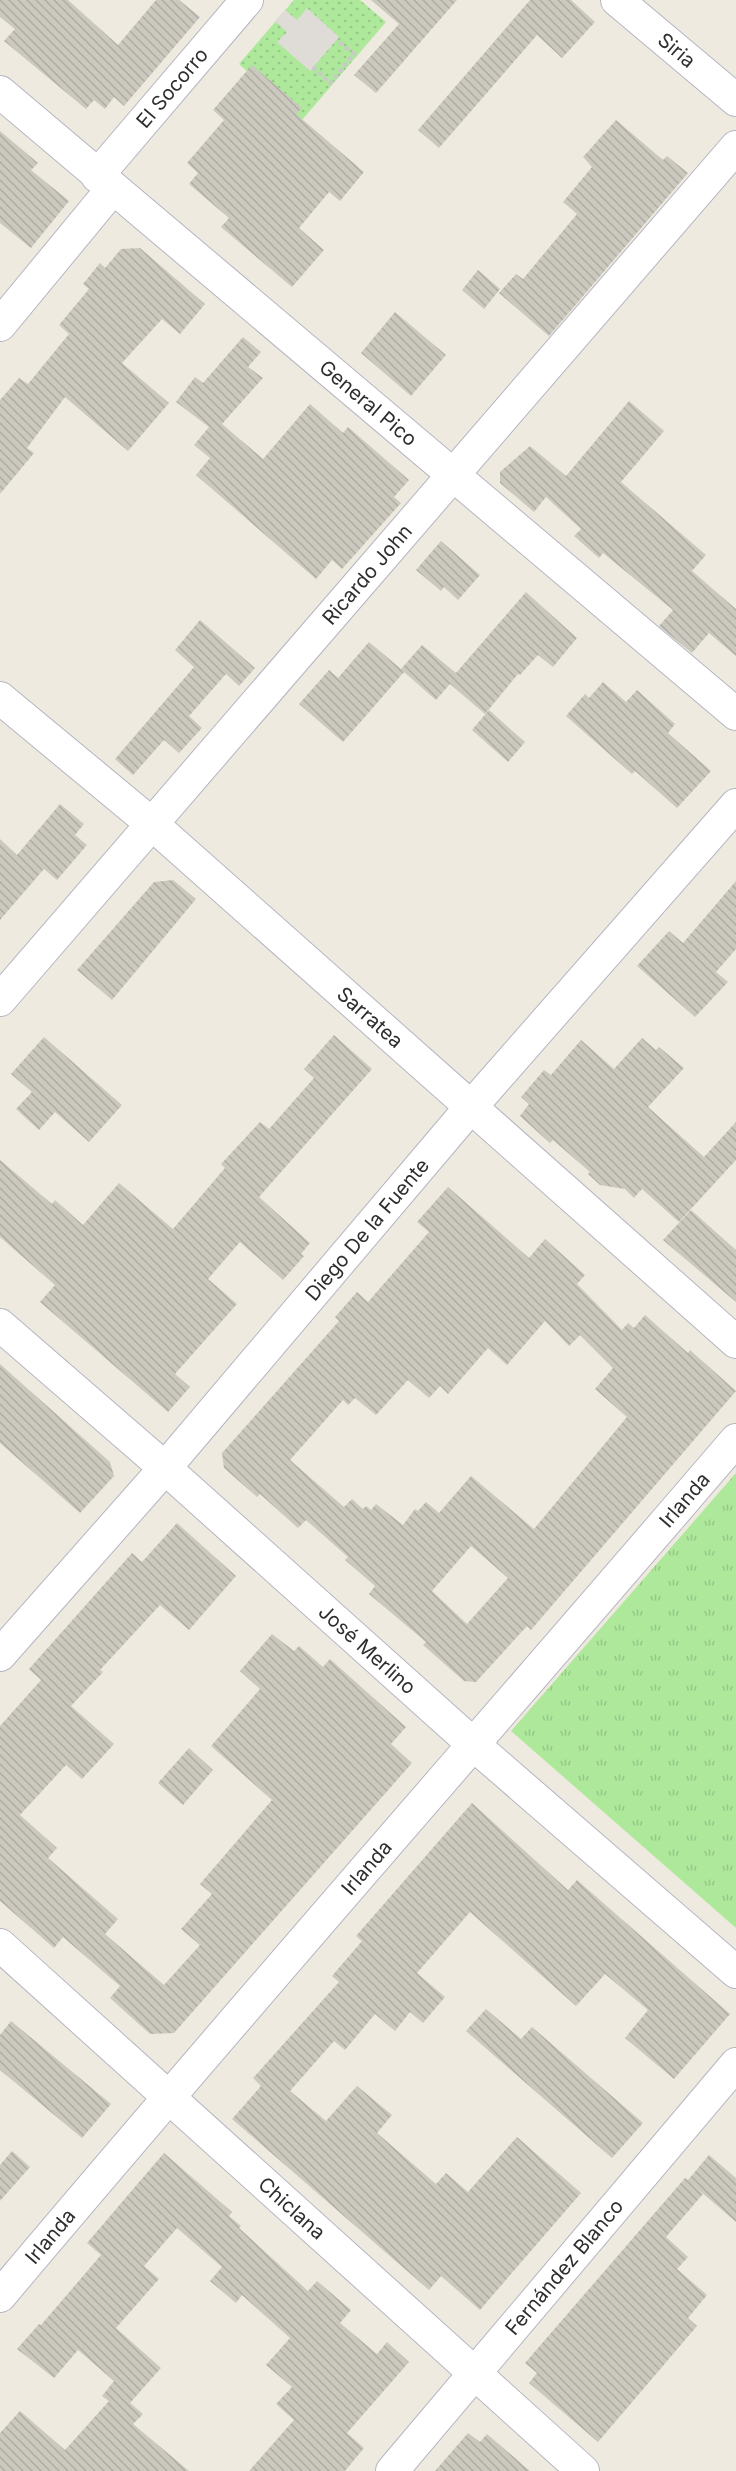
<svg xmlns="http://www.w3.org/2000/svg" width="736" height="2471" font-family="Inter,sans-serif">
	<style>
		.grass { fill: url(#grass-tufts) }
		.park { fill: url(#park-dots) }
		.plaza { fill: #dfdcd7 }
		.building { fill: url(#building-back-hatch); fill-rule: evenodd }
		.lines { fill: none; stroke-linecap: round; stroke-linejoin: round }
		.minor-casing { stroke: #b4b5c1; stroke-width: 34 }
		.path { stroke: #c9c9c9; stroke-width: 4; stroke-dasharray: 4.5 3; stroke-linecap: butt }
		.minor { stroke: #fff; stroke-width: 32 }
		.labels { text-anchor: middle; stroke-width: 5; stroke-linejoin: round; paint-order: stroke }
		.street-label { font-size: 20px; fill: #2e2e2e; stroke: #fff }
	</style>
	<defs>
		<pattern id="grass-tufts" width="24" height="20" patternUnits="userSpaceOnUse" patternTransform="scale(1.5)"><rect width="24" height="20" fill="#aee89b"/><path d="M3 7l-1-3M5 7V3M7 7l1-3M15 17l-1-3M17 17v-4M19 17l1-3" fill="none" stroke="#96c786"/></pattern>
		<pattern id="park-dots" width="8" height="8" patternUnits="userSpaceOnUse" patternTransform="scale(1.5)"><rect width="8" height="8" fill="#aee89b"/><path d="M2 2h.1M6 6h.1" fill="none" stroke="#96c786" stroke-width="1.8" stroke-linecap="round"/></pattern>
		<pattern id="building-back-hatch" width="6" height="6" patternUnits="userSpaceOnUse" patternTransform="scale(1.5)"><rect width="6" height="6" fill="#cbc8be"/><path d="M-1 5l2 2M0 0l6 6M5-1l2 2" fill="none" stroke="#afaca4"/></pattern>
	</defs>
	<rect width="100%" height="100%" fill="#efeae0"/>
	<!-- grass -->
	<path class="grass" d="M736,1473V1928L511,1731Z"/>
	<!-- park -->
	<path class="park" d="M294,0H360L386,22L302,120L239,64Z"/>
	<!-- plaza -->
	<path class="plaza" d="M307,8L339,37L310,71L277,42L287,32L275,21L285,10L297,20Z"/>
	<!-- building -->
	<g class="building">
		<path d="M0,0H68L118,45L156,0H179L200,17L124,106L114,97L105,109L94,100L86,109L4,41L15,29L0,17Z"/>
		<path d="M371,0H457L376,93L354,75L399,24Z"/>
		<path d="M530,0H571L595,22L562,58L537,35L439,148L418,130Z"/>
		<path d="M252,65L302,108L296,114L364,172L340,201L329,192L299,228L324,250L292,287L221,227L229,218L189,184L198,173L187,163L224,120L213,110Z"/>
		<path d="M616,120L663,160L667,156L688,173L549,336L499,293L516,274L523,279L577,214L563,202L592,167L583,157Z"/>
		<path d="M0,131L38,163L31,170L69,201L31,248L0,223Z"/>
		<path d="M140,248L205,304L180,334L162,319L122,363L169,403L128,451L65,397L27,448L34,453L0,494V400L19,378L28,384L69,334L59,325L89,289L83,284L100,263L105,268L121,249Z"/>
		<path d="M478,270L500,289L484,309L462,290Z"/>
		<path d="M395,312L446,355L411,396L361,353Z"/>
		<path d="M243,337L261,352L248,367L263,378L222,424L263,459L310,404L343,433L348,427L409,480L394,497L401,503L342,569L332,560L316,579L196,475L210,458L194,445L209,427L176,402L195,377L203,383Z"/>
		<path d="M629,401L664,431L621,482L706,555L692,571L736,609V656L709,633L692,653L659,626L673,610L603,553L599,558L574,536L581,529L546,497L534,512L500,483V472L530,446L566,476Z"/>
		<path d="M441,541L480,575L458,600L444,587L441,591L416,570Z"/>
		<path d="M526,592L577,638L553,667L538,655L520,675L518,674L485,714L450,684L436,700L404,672L343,742L299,704L329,670L338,678L369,642L401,669L422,645L456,673Z"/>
		<path d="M200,620L255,668L239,686L226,674L189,716L202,728L179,753L164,740L133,775L115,759L194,667L175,650Z"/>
		<path d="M603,682L626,702L637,690L675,724L668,733L711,771L677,808L635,771L632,774L566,716L585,694L589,698Z"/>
		<path d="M489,710L525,742L508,762L472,730Z"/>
		<path d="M60,804L84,824L75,835L87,845L57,880L44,869L0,920V839L17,855Z"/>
		<path d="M173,880L196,899L112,1000L77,970L154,882Z"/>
		<path d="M736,881V949L716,972L728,982L695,1017L637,966L669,931L683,943Z"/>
		<path d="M334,1035L372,1069L259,1197L310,1243L301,1254L304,1256L283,1280L240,1242L208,1279L237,1304L175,1374L190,1387L168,1412L40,1302L55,1285L0,1237V1160L52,1204L55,1200L83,1225L119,1183L173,1229L225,1168L221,1164L260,1122L269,1129L314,1078L304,1069Z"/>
		<path d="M44,1037L122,1105L89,1142L55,1112L39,1130L16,1109L32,1092L11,1074Z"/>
		<path d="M642,1038L656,1050L659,1047L684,1068L648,1107L704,1157L736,1122V1160L679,1222L642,1189L634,1198L625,1189L600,1185L588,1174L590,1172L553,1140L550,1143L520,1116L529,1104L521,1097L544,1070L551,1075L581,1040L614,1069Z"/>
		<path d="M448,1187L529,1258L545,1239L585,1275L577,1284L622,1330L628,1323L634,1328L645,1315L688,1353L690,1350L736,1391L531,1630L527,1626L476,1682L464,1681L423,1645L426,1642L369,1594L375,1586L345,1560L348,1557L306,1520L298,1528L260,1494L257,1497L224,1468L222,1453L339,1321L335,1317L357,1292L368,1302L429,1232L417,1222ZM545,1321L569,1346L580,1335L613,1368L595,1389L627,1417L534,1529L471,1476L439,1513L426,1502L418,1511L415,1509L403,1525L376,1504L371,1510L366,1506L363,1509L352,1499L344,1507L290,1460L343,1400L348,1405L355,1398L376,1415L408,1380L429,1398L440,1386L448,1394L488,1348L507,1365ZM471,1546L508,1578L467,1624L432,1591Z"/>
		<path d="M691,1210L736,1250V1302L663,1240Z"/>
		<path d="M0,1364L110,1462L114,1476L80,1513L0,1443Z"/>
		<path d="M177,1523L236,1576L189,1630L160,1605L100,1670L103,1672L71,1706L114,1744L82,1779L66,1765L20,1815L57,1848L48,1858L118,1919L105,1934L164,1985L200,1945L181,1929L212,1894L200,1884L272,1800L211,1746L260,1689L240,1671L272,1634L294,1651L299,1646L323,1667L330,1659L406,1727L391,1744L412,1763L174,2033L150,2034L110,1998L120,1986L63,1937L54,1948L0,1901V1726L41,1680L29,1669L132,1553L142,1562Z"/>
		<path d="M189,1748L213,1770L183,1805L158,1783Z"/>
		<path d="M472,1803L568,1890L577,1880L730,2014L674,2079L625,2038L648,2010L605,1974L576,2006L470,1912L417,1973L445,1997L423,2023L410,2012L395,2031L375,2014L345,2050L334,2041L290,2091L326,2121L357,2086L392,2115L377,2133L436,2184L446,2173L468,2192L517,2137L581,2193L480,2310L441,2276L429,2290L232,2119L261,2086L253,2078L339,1982L332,1976L362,1941L356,1936Z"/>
		<path d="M486,2009L521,2039L532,2027L643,2123L612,2158L466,2031Z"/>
		<path d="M11,2021L111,2104L82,2138L0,2070V2035Z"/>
		<path d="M12,2151L30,2167L0,2201V2165Z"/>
		<path d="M164,2153L232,2212L229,2216L241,2226L239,2228L308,2291L317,2281L351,2310L340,2323L377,2354L387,2342L409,2362L347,2433L364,2448L345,2471H249L294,2420L276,2404L292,2387L266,2365L290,2338L242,2295L236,2303L210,2281L222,2267L177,2228L144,2266L159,2279L116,2328L161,2368L130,2403L143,2414L133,2424L189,2471H0V2433L20,2411L65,2450L109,2401L102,2396L114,2381L78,2350L54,2378L17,2349L39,2324L41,2325L101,2255L87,2243Z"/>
		<path d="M709,2155L736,2178V2222L692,2184L703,2194L666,2237L688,2257L677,2269L707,2295L688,2318L697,2326L598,2442L529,2383L537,2373L525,2363L685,2178L688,2180Z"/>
		<path d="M468,2433L480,2442L487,2434L530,2471H435Z"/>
	</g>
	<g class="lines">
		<!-- minor casing -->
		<g class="minor-casing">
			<g id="minor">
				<path id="s1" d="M617,0L736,100"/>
				<path id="s2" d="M0,92L736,714"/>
				<path id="s3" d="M97,176L247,0"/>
				<path d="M0,325L113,188"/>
				<path id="s4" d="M0,698L152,824L736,1342"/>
				<path id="s5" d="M0,1000L736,147"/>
				<path id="s6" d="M0,1325L165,1468L474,1745L736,1972"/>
				<path id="s7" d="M0,1655L165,1468L470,1108L736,805"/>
				<path id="s8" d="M0,1945L583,2471"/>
				<path id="s9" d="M0,2296C242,2008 491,1726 736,1440"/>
				<path id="s10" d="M392,2471L736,2064"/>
			</g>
		</g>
		<!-- path -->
		<path class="path" d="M313,67L330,83L354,54L337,40"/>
		<!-- minor -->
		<use href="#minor" class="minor"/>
	</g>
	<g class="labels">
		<!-- street labels -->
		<g class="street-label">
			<text dy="7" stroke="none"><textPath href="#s1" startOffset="78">Siria</textPath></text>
			<text dy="7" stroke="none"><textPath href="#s3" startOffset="116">El Socorro</textPath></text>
			<text dy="7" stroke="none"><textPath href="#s2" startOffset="482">General Pico</textPath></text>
			<text dy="7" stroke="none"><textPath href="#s5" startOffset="562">Ricardo John</textPath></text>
			<text dy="7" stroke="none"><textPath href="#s4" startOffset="489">Sarratea</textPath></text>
			<text dy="7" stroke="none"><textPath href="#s7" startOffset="562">Diego De la Fuente</textPath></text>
			<text dy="7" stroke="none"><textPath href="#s9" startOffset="1050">Irlanda</textPath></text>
			<text dy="7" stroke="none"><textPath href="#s6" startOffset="490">José Merlino</textPath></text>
			<text dy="7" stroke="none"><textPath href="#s9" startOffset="564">Irlanda</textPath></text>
			<text dy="7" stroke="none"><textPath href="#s8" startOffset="393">Chiclana</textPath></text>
			<text dy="7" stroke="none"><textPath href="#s9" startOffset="78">Irlanda</textPath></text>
			<text dy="7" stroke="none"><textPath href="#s10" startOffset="267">Fernández Blanco</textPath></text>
		</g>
	</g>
</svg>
